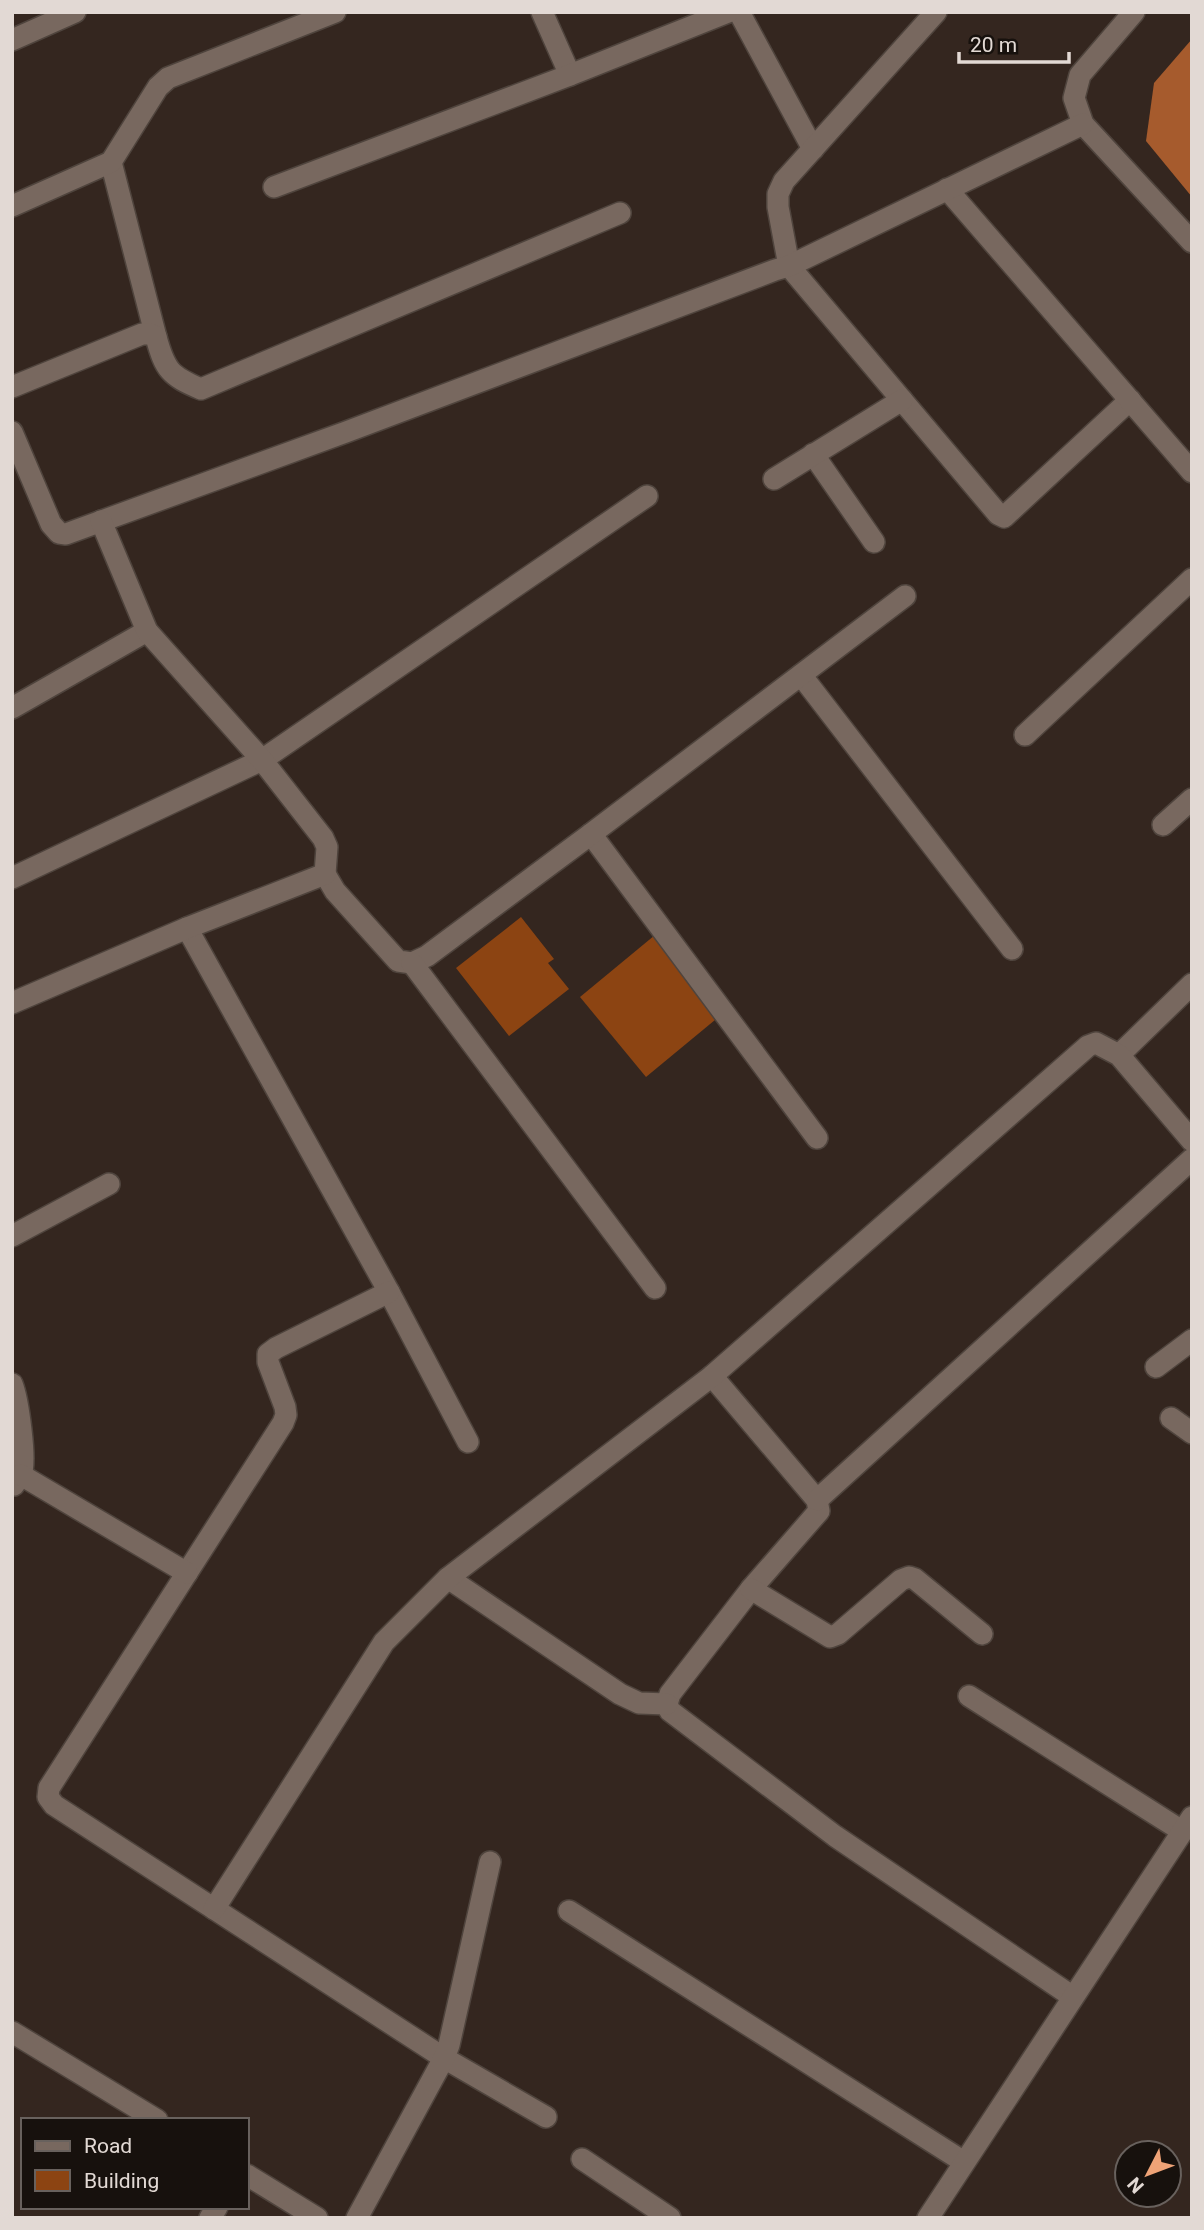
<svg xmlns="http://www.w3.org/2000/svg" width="1204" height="2230" font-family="Roboto,sans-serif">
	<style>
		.water { fill: #a65b2d }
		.building { fill: #8c4412 }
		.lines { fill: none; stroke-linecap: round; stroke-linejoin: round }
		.minor-casing { stroke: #4f443d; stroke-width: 24 }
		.minor { stroke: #78685f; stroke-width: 21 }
	</style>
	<rect width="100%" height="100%" fill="#34261f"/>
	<!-- water -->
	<path class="water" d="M1192,39V197L1146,141L1154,83Z"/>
	<!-- building -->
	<g class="building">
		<path d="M521,917L554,959L548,963L569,989L509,1036L456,968Z"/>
		<path d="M655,935L721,1015L646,1077L580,997Z"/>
	</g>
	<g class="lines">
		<!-- minor casing -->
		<g class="minor-casing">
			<g id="minor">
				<path d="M542,12L570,75"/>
				<path d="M739,12L813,149"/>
				<path d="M936,12L784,181L778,194V207L789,266L998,514L1004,517L1130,400"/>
				<path d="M1134,12L1080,75L1074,98L1083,124L1192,242"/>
				<path d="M12,40L75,12"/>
				<path d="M111,162L156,337"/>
				<path d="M274,187L570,75L728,12"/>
				<path d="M947,189L1192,472"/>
				<path d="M12,206L111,162L158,87L168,78L335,12"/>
				<path d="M12,387L142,334H150L156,337C165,370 170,376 201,389L620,213"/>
				<path d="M12,432L51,524L59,533L66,534L346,432L775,270L789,266L1083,124"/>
				<path d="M813,454L874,542"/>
				<path d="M774,479L902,400"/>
				<path d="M801,675L1012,949"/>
				<path d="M12,708L147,631"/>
				<path d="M1025,735L1192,579"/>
				<path d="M1163,825L1192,799"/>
				<path d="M591,834L817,1138"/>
				<path d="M325,874L335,891L398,961L412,963L427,956L591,834L905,596"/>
				<path d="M12,878L262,760L647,496"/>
				<path d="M187,928L389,1292L468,1442"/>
				<path d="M412,963L655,1288"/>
				<path d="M12,1003L187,928L325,874L327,847L323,838L262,760L147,631L101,521"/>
				<path d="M1119,1055L1192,984"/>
				<path d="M12,1236L109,1184"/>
				<path d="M389,1292L276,1348L268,1354V1362L285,1407L286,1415L283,1423L49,1788L48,1797L54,1805L444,2058L546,2117"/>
				<path d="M1156,1367L1192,1340"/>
				<path d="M712,1376L817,1500L819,1511L751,1589L670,1694L667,1704L670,1711L835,1836L1073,1997"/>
				<path d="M12,1384C18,1399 27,1461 21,1475C19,1479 16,1481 14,1485"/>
				<path d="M1171,1418L1192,1433"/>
				<path d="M21,1475L187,1573"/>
				<path d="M817,1500L1192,1159"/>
				<path d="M448,1578L620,1694L639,1703L667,1704"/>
				<path d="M751,1589L830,1637L838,1634L901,1580L909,1577L915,1579L982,1634"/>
				<path d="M969,1696L1182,1831"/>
				<path d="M214,1909L384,1642L448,1578L712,1376L1088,1046L1096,1043L1119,1055L1192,1141"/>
				<path d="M569,1911L964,2162"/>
				<path d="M12,2032L157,2120"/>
				<path d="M582,2159L670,2218"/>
				<path d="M247,2175L317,2218"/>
				<path d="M210,2218L217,2207"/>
				<path d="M357,2218L444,2058L449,2045L490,1862"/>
				<path d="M928,2218L1192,1817"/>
			</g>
		</g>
		<!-- minor -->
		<use href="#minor" class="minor"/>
	</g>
	<!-- border -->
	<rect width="1204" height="2230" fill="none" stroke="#e2d9d4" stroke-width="28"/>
	<!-- legend -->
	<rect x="21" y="2118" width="228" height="91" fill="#17110d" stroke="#68615d" stroke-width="2"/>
	<rect x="35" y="2141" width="35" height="10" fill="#78685f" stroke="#68615d" stroke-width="2"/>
	<text x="84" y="2153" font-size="21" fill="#e2d9d4">Road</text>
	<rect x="35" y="2170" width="35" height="21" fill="#8c4412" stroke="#68615d" stroke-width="2"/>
	<text x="84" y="2188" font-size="21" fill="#e2d9d4">Building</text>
	<!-- north arrow -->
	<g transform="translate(1148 2174) rotate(228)"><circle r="33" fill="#17110d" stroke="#68615d" stroke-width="2"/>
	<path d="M0-5L12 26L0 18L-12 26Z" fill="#efa377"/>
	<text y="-10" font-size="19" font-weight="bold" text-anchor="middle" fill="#e2d9d4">N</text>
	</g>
	<!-- scale -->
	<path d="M959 52v10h110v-10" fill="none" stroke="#e2d9d4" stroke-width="3.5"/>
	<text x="970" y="52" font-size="21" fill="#e2d9d4" stroke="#17110d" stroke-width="5" paint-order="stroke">20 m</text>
</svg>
